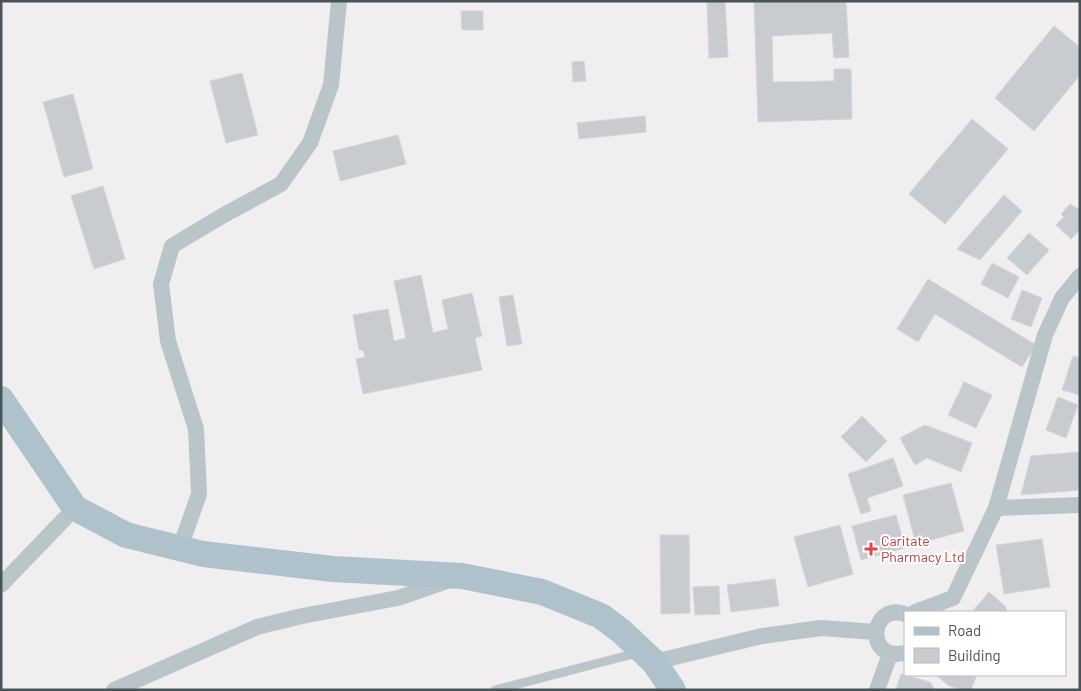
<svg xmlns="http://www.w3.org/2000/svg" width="1081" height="691" font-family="Barlow,sans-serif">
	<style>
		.building { fill: #c8ccd1; stroke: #d2d6d9 }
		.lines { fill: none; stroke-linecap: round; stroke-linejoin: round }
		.lane { stroke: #bac5ca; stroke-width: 9 }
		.street { stroke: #bac5ca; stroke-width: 16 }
		.primary { stroke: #afc2cb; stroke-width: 26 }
		.health-dot { fill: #e0444e; stroke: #fff; stroke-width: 2 }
		.labels { text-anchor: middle; stroke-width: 4; stroke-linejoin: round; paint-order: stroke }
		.health-label { font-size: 14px; fill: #be3a42; stroke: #fff; text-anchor: start }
	</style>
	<rect width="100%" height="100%" fill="#f1eeef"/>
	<!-- building -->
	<g class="building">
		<path d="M707,1H725L728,57L709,58Z"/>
		<path d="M754,1H846L849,57L834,58L832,33L772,36L773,82L834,81V69H851L852,119L758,122Z"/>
		<path d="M461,11H483V30H462Z"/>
		<path d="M1054,26L1080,47V75L1034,131L995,98Z"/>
		<path d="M584,61L586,81L573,82L572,62Z"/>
		<path d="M242,73L258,135L226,143L210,81Z"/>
		<path d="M73,94L93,169L64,177L43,102Z"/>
		<path d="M645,116L646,132L579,139L577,123Z"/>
		<path d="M972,119L1008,149L945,224L909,194Z"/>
		<path d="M398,135L406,164L340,181L333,151Z"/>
		<path d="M103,186L125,259L94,269L71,196Z"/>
		<path d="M1004,195L1022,211L980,260L957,249Z"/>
		<path d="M1070,204L1080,210V230L1071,239L1056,225L1064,217L1061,214Z"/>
		<path d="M1029,233L1049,250L1027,275L1007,258Z"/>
		<path d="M992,263L1019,277L1008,298L981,284Z"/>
		<path d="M421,275L433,333L448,329L442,300L472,293L482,336L475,338L482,370L363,394L356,359L365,357L363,350H359L353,315L388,309L394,341L406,338L394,281Z"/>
		<path d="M928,279L1036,345L1022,367L935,314L918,342L897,329Z"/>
		<path d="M1022,290L1042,298L1031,327L1011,319Z"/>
		<path d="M513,295L522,344L507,346L499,297Z"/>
		<path d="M1073,356L1080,358V395L1062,390Z"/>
		<path d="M964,382L992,395L976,428L948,415Z"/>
		<path d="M1058,397L1078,405L1066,438L1046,430Z"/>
		<path d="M862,416L887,441L866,462L841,437Z"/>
		<path d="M925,425L972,443L961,472L927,458L915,465L900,438Z"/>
		<path d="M1080,452V490L1021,495L1031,456Z"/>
		<path d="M893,458L903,486L867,498L871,511L861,514L848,474Z"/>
		<path d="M951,483L964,531L916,544L903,495Z"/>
		<path d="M896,515L905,548L861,560L852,526Z"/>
		<path d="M840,525L853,574L808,587L794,537Z"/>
		<path d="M660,535H689L690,613L661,614Z"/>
		<path d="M1042,539L1050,587L1004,594L996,545Z"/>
		<path d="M775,579L779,606L731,612L727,585Z"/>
		<path d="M719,586L720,614L695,615L693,587Z"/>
		<path d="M989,592L1006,607L1007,612H972Z"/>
		<path d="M901,674L930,682L935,690H896Z"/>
		<path d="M936,675H968L976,677L971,690H961L948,685Z"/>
	</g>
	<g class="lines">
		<!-- lane -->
		<path class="lane" d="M495,690L637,653"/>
		<!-- street -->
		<g class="street">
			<path d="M996,508L1080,505"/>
			<path d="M180,548L199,494L196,429L168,341L161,284L172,246L222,216L281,184L310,143L331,85L339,1"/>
			<path d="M1,585L75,508"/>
			<path d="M915,612L953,598L996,508L1045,335L1062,298L1080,276"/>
			<path d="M905,614C870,602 864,662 905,653"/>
			<path d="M654,662L762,636L821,628L876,632"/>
			<path d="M114,690L257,627L302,616L398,598L450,580"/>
			<path d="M877,690L890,654"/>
		</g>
		<!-- primary -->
		<path class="primary" d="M1,399L75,508L126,535L203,554L333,569L462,576L542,592L601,616L621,631L654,662L673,690"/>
	</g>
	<!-- markers -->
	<path class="health-dot" d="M868.5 541.5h5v5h5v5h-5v5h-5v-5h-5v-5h5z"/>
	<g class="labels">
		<!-- health labels -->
		<g class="health-label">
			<text x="881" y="546">Caritate<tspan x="881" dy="16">Pharmacy Ltd</tspan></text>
		</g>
	</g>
	<!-- border -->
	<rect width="1081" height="691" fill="none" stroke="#47545a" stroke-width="5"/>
	<!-- legend -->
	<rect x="904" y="611" width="162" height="65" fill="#ffffff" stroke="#b5bbbd"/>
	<rect x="914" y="627" width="25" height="8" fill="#afc2cb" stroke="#b5bbbd"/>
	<text x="948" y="636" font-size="15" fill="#47545a">Road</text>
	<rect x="914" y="648" width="25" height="15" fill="#c8ccd1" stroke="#b5bbbd"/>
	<text x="948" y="661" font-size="15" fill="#47545a">Building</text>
</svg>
